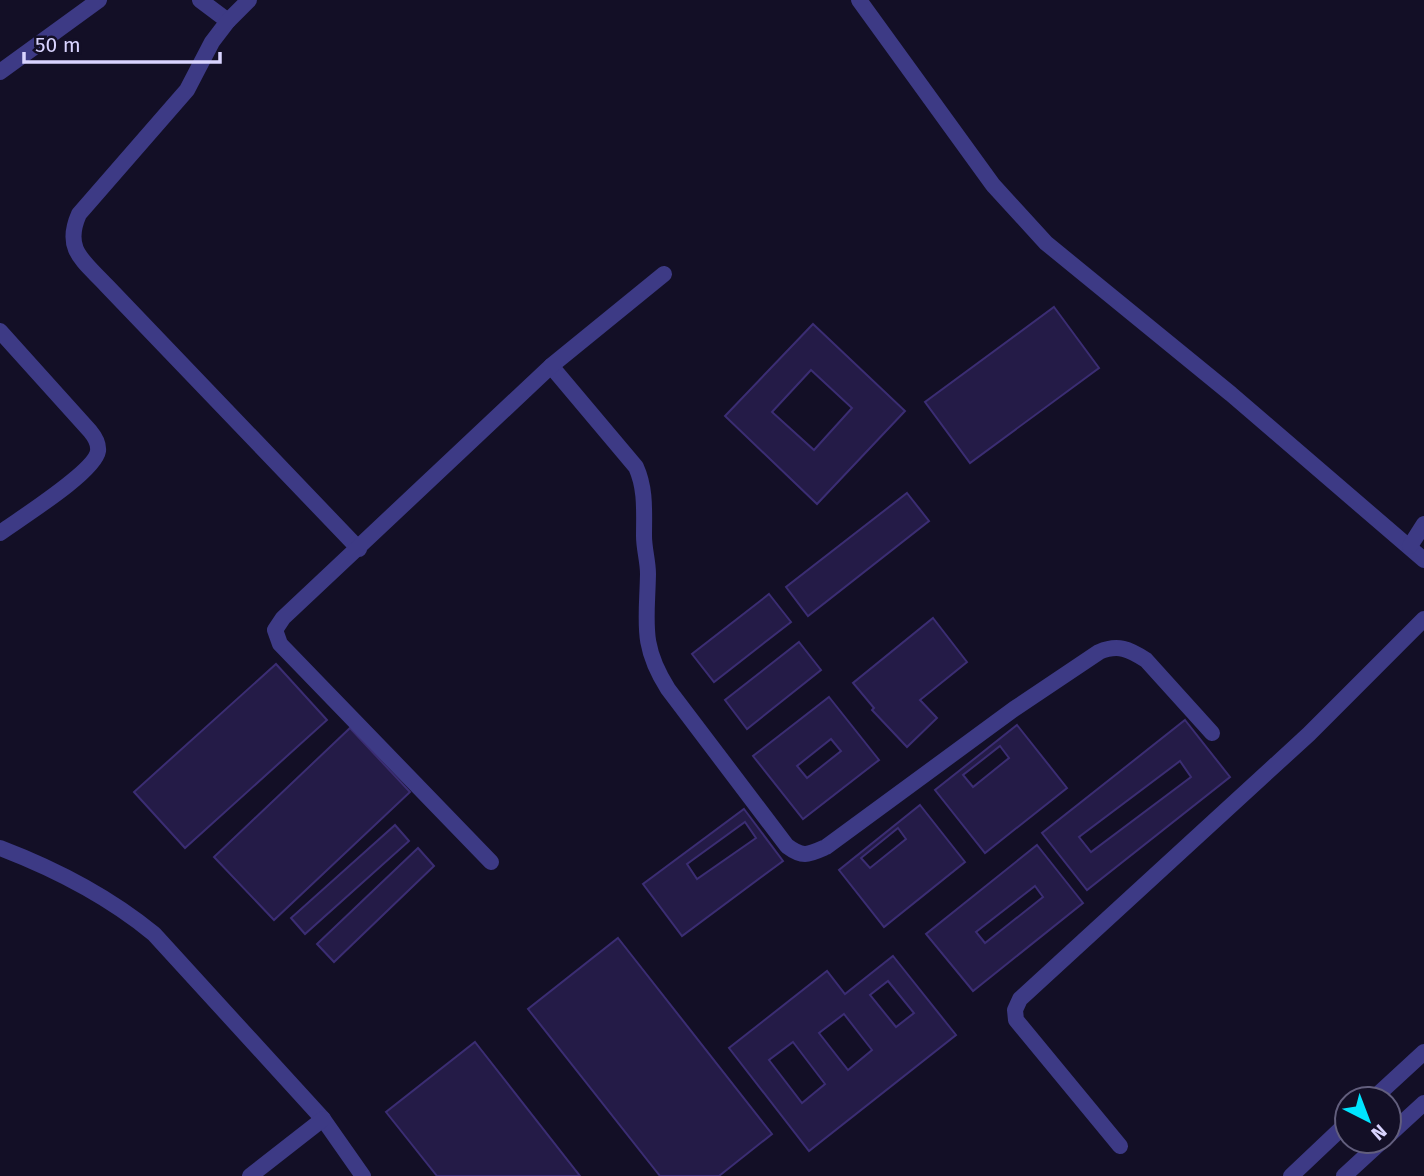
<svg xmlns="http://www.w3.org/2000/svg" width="1424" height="1176" font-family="'Fira Sans',sans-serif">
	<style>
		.building { fill: #241b47; stroke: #3b2d73; stroke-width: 2; fill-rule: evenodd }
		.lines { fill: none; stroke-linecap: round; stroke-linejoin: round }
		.lane { stroke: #3d3a85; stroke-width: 16 }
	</style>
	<rect width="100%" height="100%" fill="#130f26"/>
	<!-- building -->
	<g class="building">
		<path d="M1054,307L1099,368L970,463L925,402Z"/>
		<path d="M813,324L905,411L817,504L725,416ZM811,370L852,408L814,450L772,412Z"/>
		<path d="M907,493L929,521L808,616L786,587Z"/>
		<path d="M769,594L791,622L714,682L692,654Z"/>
		<path d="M933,618L967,662L920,700L937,718L907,747L872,710L874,708L853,683Z"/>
		<path d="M799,642L821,670L747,729L725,700Z"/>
		<path d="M276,664L327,720L185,848L134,792Z"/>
		<path d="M829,697L879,760L803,819L753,756ZM831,739L841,751L807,778L797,766Z"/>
		<path d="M1185,720L1230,777L1087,890L1042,833ZM1180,761L1191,777L1091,852L1079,837Z"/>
		<path d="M1017,725L1067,788L985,853L935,790ZM1000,746L1009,758L973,787L963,775Z"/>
		<path d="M350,728L410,792L274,920L214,857Z"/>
		<path d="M920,805L965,862L884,927L839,870ZM898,828L906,839L870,868L861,858Z"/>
		<path d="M744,809L783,861L682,936L643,884ZM745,822L756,838L697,879L687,864Z"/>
		<path d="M395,825L409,841L305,934L291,918Z"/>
		<path d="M1037,845L1083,903L973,991L926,934ZM1035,886L1043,897L985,943L976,932Z"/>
		<path d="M418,848L434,866L334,962L317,944Z"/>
		<path d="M618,938L772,1134L719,1176H660L528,1009Z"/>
		<path d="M893,956L956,1035L809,1151L729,1048L827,971L845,994ZM888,981L914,1013L896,1027L870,995ZM844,1014L872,1050L848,1070L819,1033ZM793,1042L825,1084L802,1103L769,1060Z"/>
		<path d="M475,1042L580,1176H437L386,1112Z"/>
	</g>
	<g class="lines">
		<!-- lane -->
		<g class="lane">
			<path d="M200,0L228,21"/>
			<path d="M249,0L228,21L212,42L187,90L79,214C63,250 84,261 107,286L359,549"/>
			<path d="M859,0L993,185L1046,243L1231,394L1424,560"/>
			<path d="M0,72L99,0"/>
			<path d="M0,331L90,431C95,437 99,443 98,451C95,472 19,519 0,533"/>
			<path d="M551,366L636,467C646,489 644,512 644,536C644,549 648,561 648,574C647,623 640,645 668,689L787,846C803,858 808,855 826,847L1014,709L1099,652C1118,644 1129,649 1146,660L1212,733"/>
			<path d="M1410,546L1424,524"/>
			<path d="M0,848C55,869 109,897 154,934L323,1119L363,1176"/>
			<path d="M491,862L280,644L275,630L283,618L551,366L664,274"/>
			<path d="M1373,1099L1424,1052"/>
			<path d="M1389,1135L1424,1103"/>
			<path d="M1120,1146L1016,1020L1015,1010L1020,999L1309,734L1424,619"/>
			<path d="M250,1176L323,1119"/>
			<path d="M1291,1176L1347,1123"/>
			<path d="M1344,1176L1382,1141"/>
		</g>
	</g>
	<!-- north arrow -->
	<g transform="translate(1368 1120) rotate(138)"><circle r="33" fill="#130f26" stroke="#625e7d" stroke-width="2"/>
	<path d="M0-5L12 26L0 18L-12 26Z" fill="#00e5ff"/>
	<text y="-10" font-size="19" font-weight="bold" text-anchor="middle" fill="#d9d4ff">N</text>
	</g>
	<!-- scale -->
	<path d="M24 52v10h196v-10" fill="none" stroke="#d9d4ff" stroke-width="3.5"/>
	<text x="35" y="52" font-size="21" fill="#d9d4ff" stroke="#130f26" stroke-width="5" paint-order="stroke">50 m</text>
</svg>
